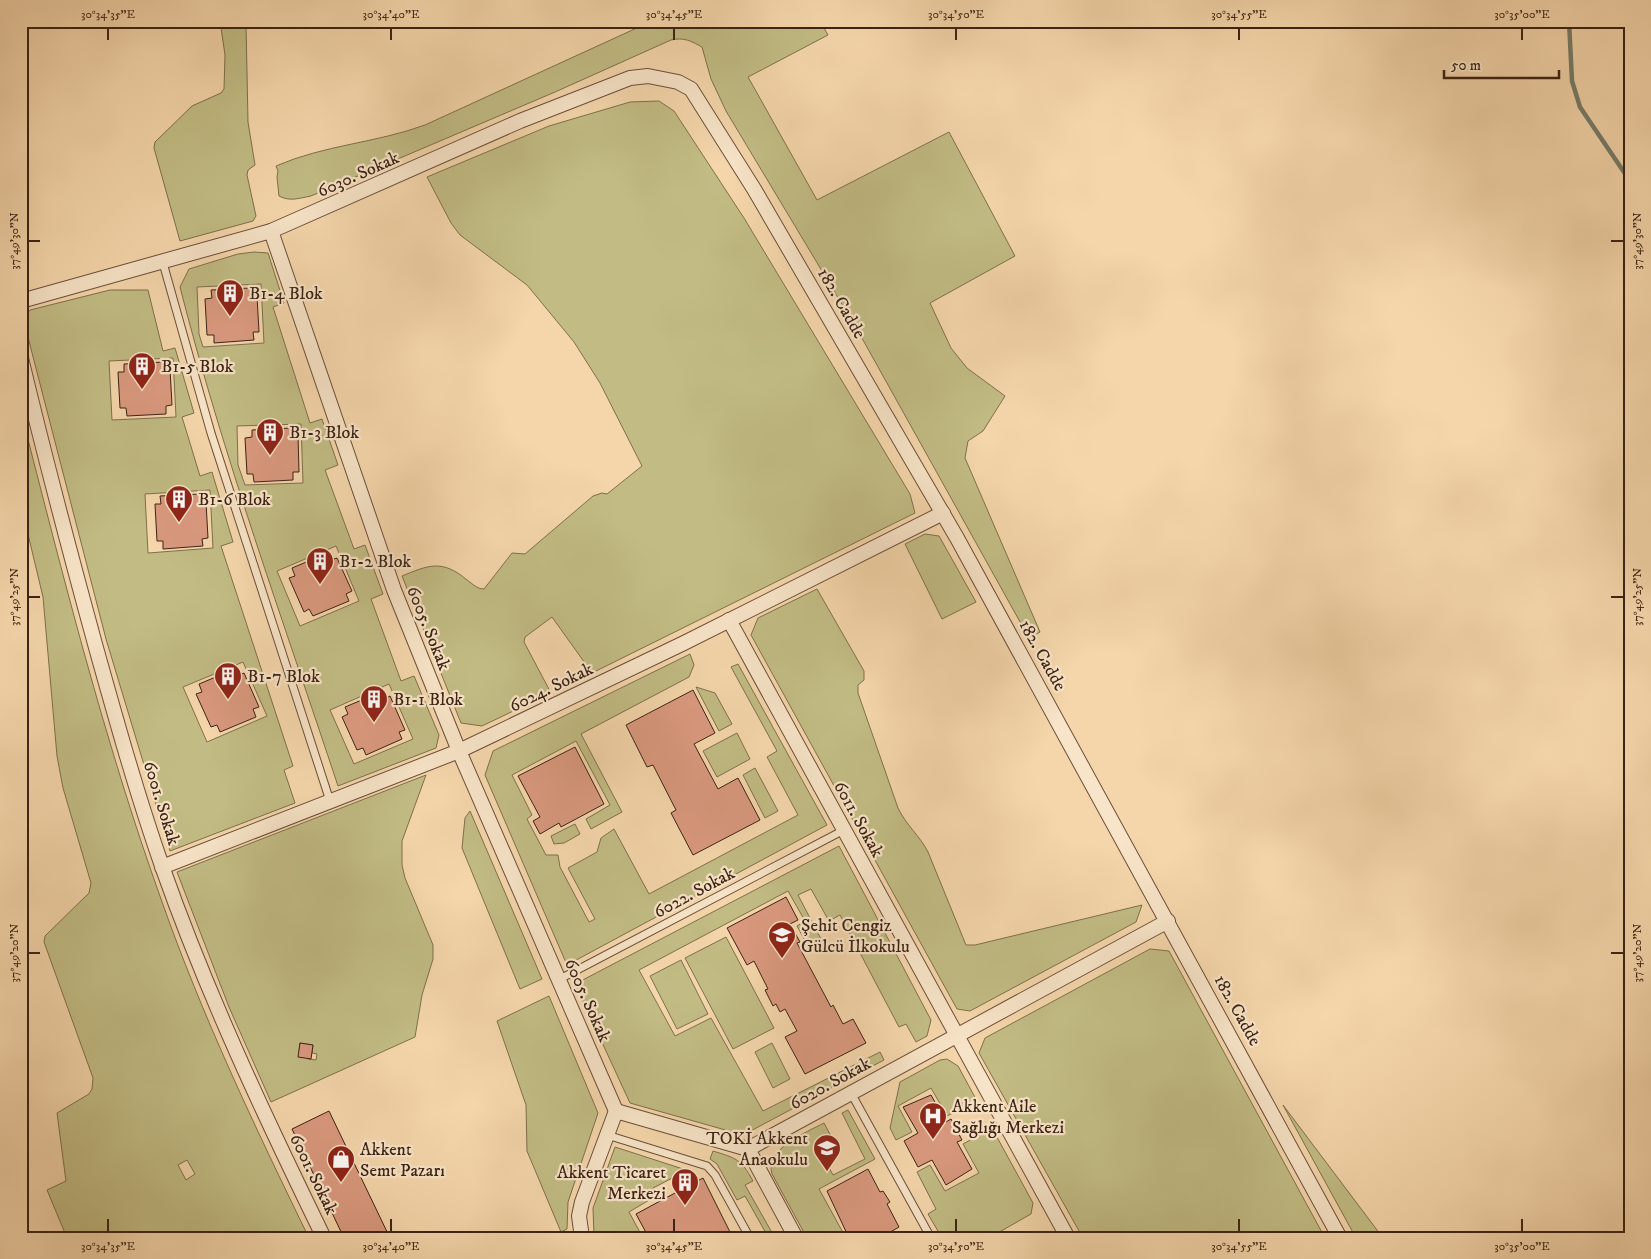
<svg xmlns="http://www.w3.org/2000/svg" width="1651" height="1259" font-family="'IM FELL DW Pica',serif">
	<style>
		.green { fill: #c2bc84; stroke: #7f6f4c; fill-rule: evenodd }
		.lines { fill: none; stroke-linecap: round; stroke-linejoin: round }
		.stream { stroke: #767d6a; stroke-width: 4.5 }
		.building { fill: #da997f; stroke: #3c2214 }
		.lane-casing { stroke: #6a4f3a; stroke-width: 9 }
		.street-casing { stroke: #6a4f3a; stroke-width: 16 }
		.lane { stroke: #f8e4c8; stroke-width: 7 }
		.street { stroke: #f8e4c8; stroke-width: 14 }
		.ticks { fill: none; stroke: #3c2214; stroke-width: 2 }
		.labels { text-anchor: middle; stroke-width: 4.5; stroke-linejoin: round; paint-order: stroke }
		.street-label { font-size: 18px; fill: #3c2214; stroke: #f8e4c8 }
		.poi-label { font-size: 18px; fill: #3c2214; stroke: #f8e4c8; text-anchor: start }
		.neatline { fill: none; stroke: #3c2214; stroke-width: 2 }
		.ticks-label { font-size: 12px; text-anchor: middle; fill: #3c2214 }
	</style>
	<rect width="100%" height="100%" fill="#f5d6ab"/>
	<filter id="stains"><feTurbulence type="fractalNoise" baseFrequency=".004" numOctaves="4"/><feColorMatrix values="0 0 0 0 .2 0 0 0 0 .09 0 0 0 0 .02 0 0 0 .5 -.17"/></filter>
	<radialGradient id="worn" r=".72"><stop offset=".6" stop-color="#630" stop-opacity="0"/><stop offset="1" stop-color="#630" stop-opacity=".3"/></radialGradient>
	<!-- green -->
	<g class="green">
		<path d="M220,21H245L246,24L248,122L255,165L248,170L247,175L256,216L253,221L180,241L154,148L155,142L192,106L221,93L224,89L225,55Z"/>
		<path d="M652,21H820L828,35L748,77L817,200L949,132L1015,256L930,303L951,348L967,368L1005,396L983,431L968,441L965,458L1040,632L1029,638L858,331L726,111L711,79L702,47C691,41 684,37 671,40L555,92L311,196C300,198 290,202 279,196L277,177L278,171L276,166C324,145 376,143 425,125Z"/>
		<path d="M659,101L674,111L744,218L910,494L915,513L592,673L552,617L525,637L524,642L551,693L482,726L461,723L402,576C429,565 442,559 467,580C473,584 477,589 484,589L512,553L525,554L593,496L602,493L607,494L642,466L600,383L574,342L527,285L460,235L451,223L427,177L549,126L630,102Z"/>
		<path d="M254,252L268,253L284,303L273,307L310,423L322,419L338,465L325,470L354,549L365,545L383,594L371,599L401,681L414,676L439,735L436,748L338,786C283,620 223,456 180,287L189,269L238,254ZM261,284L264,343L203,347L199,334L197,287ZM301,424L303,483L245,485L238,465L237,426ZM336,546L359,601L300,626L277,571ZM389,684L413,739L354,764L330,710Z"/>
		<path d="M110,290H148L163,351L175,348L194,413L182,417L200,476L212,472L233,542L221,546L293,766L284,770L295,803L170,851L106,639L23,318L30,310ZM173,358L176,417L112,420L109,361ZM210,490L213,548L148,553L145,494ZM243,662L267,716L207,742L183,687Z"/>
		<path d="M21,412C63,576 104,740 161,899C202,1016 255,1127 309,1238H67L47,1190L66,1181L57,1113L89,1094L92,1089L93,1078L44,942L45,936L89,893L91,883L63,788L57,756L43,597L21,505ZM187,1160L195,1174L186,1180L178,1165Z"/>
		<path d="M925,534L939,536L976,602L942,619L905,544Z"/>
		<path d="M817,589L864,671V680L858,685V693L898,808C906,825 920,836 928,852L966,945H975L1142,905L1136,922L970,1011L957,1009L751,635L758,618Z"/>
		<path d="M690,654L694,665L689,677L581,734L622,812L591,829L586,819L610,805L576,741L512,775L532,815L527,819L546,855H558L560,867L589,922L595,919L568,868L597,852L601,838L614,829L649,894L798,815L767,757L777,751L731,667L738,664L827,825L567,965L485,775L493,751Z"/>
		<path d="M696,687L715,693L732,724L719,731Z"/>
		<path d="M737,733L750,759L717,777L703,751Z"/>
		<path d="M755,768L778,811L765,818L743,775Z"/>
		<path d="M426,775L402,841V865L405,878L433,945V959L422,995L415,1037L271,1102L229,1007L177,872ZM300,1043L313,1045L312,1053L317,1054L316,1060L308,1059L309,1053L299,1051Z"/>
		<path d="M470,811L542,979L520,989L462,848L465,818Z"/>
		<path d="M575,824L580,834L564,843L554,844L551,836Z"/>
		<path d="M839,846L931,1020L927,1036L916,1042L906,1024L899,1027L840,915L829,921L811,889L798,895L822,941L808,946L797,926L805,921L788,891L639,970L675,1036L711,1018L763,1111L880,1052L884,1060L745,1134L736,1133L630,1103L575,984Z"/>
		<path d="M726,937L774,1028L733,1049L685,958Z"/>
		<path d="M1150,949L1169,951L1325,1238H1083L979,1053L985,1038Z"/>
		<path d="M681,960L708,1014L677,1029L650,976Z"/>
		<path d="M549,996L598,1113L568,1202L567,1229L561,1232L527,1151L526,1105L497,1021Z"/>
		<path d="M772,1043L790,1079L773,1088L755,1052Z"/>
		<path d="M947,1059L958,1066L977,1101L947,1116L931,1088L898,1106L912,1132L896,1140L890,1128L900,1082L940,1060Z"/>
		<path d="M1283,1105L1377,1230L1381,1238H1356Z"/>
		<path d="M848,1110L875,1159L819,1189L846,1238H807L772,1174C764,1149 807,1132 824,1123L833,1140L818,1147L833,1175L865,1159L842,1113Z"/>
		<path d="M992,1128L1033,1203L1031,1214L989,1238H942L928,1214L936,1209L917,1172L930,1165L945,1191L979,1173L963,1144Z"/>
		<path d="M615,1147L683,1169L680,1174L653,1188L656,1196L629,1212L643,1238L594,1236L593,1208Z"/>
		<path d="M713,1151C736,1158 741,1159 753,1181L745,1185L775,1238H763L767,1235L745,1196L737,1200L717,1164L710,1159Z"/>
	</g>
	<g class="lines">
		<!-- stream -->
		<path class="stream" d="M1569,21L1572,81L1580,107L1630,181"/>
	</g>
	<!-- building -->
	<g class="building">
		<path d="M250,288L251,296H257L259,332H253L254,340L214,343V335H207L205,299L212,298L211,290Z"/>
		<path d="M163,362L164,369H170L172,405L166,406V414L127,416L126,408H120L118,372H124V364Z"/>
		<path d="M291,428V436L298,435L299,472H293V480L254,482L253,474H247L245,438L252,437V430Z"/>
		<path d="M200,494V502H206L208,538L202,539L203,546L163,549V541H157L155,504H161L160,496Z"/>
		<path d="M328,553L331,560L337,558L352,591L346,594L349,601L313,616L309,609L304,612L289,578L295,576L292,568Z"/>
		<path d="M235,669L238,676L244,673L259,707L253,709L256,717L220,732L217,725L211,727L196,694L202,692L199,684Z"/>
		<path d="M693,690L715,733L694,744L718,789L738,778L760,820L693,855L671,813L676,810L653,765L647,767L626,725Z"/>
		<path d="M381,692L385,699L390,696L405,730L399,732L402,739L366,755L363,748L357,750L342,717L348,714L345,707Z"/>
		<path d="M575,747L604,804L561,827L559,823L540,834L533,821L540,817L518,776Z"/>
		<path d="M786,897L798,920L790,924L800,942L797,943L831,1007L833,1005L843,1024L853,1019L866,1043L805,1074L785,1037L797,1031L785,1009L780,1012L776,1004L773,1006L765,990L768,989L754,961L747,965L727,928Z"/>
		<path d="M300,1043L313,1045L311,1059L298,1057Z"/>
		<path d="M931,1095L946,1122L951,1119L962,1140L957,1142L972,1169L946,1185L932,1160L918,1167L904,1141L918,1133L903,1107Z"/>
		<path d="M329,1111L390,1238H344L292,1129Z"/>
		<path d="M868,1169L880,1192L883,1191L890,1202L887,1204L899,1227L880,1238H849L827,1191Z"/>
		<path d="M703,1178L733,1238H649L636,1214Z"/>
	</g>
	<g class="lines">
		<!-- lane casing -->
		<g class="lane-casing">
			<g id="lane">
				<path d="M163,263L211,433L330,801"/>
				<path d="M558,980L844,830"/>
				<path d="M851,1093L931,1238"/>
				<path d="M607,1135L707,1166L715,1175L750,1238"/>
			</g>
		</g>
		<!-- street casing -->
		<g class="street-casing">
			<g id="street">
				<path d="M271,231L394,590L459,751L616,1111"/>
				<path d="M21,301L271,231L520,121L630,78L648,76L678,82L691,89L754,189L957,538L1340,1238"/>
				<path d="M21,358C44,454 69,549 95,644C116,719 137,795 163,869C208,996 265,1117 324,1238"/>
				<path d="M729,620L1068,1238"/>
				<path d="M162,867L459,751L684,643L943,513"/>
				<path d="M748,1149L796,1238"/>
				<path d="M582,1238L579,1216L582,1202L616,1111L748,1149L1168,921"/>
			</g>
		</g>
		<!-- lane -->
		<use href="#lane" class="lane"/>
		<!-- street -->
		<use href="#street" class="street"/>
	</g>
	<!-- ticks -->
	<path class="ticks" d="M108,28V40M391,28V40M674,28V40M956,28V40M1239,28V40M1522,28V40M28,241H40M1611,241H1624M28,597H40M1611,597H1624M28,953H40M1611,953H1624M108,1219V1232M391,1219V1232M674,1219V1232M956,1219V1232M1239,1219V1232M1522,1219V1232"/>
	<!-- icons -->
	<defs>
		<g id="building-pin" transform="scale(1.4375)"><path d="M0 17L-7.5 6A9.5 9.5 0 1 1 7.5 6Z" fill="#8f2418" stroke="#f8e4c8"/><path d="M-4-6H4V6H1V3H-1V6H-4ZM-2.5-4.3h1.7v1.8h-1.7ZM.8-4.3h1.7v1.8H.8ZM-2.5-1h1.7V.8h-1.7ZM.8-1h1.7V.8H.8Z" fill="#fff"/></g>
		<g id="school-pin" transform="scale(1.4375)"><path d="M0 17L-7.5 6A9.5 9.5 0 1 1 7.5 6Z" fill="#8f2418" stroke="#f8e4c8"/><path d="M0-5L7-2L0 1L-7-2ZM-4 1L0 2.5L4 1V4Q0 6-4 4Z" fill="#fff"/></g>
		<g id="hospital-pin" transform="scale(1.4375)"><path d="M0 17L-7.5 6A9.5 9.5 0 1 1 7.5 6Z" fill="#8f2418" stroke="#f8e4c8"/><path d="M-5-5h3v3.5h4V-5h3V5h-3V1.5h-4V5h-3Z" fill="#fff"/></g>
		<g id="shop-pin" transform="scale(1.4375)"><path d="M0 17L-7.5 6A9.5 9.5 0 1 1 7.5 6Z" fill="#8f2418" stroke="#f8e4c8"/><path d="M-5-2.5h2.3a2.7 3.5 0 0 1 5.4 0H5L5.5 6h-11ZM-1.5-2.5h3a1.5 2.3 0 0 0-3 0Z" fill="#fff"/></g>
	</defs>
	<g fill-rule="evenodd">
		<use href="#building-pin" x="230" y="293"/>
		<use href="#building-pin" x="142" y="366"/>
		<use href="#building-pin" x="270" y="432"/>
		<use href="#building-pin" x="179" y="499"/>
		<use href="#building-pin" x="320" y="561"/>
		<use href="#building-pin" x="228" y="676"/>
		<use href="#building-pin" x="374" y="699"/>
		<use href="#school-pin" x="782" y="935"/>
		<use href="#hospital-pin" x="933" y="1116"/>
		<use href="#school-pin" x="827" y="1148"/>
		<use href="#shop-pin" x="341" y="1159"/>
		<use href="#building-pin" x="685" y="1182"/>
	</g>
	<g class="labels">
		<!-- street labels -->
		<g class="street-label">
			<text transform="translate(358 174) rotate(-24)" y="6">6030. Sokak</text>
			<text transform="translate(842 303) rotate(60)" y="6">182. Cadde</text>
			<text transform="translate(429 628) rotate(68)" y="6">6005. Sokak</text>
			<text transform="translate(1043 655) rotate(61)" y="6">182. Cadde</text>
			<text transform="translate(551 687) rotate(-26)" y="6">6024. Sokak</text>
			<text transform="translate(162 803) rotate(73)" y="6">6001. Sokak</text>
			<text transform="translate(859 819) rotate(61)" y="6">6011. Sokak</text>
			<text transform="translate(694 892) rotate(-28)" y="6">6022. Sokak</text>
			<text transform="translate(588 1000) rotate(66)" y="6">6005. Sokak</text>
			<text transform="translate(1238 1010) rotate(61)" y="6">182. Cadde</text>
			<text transform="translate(830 1083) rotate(-29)" y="6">6020. Sokak</text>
			<text transform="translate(314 1174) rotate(64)" y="6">6001. Sokak</text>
		</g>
		<!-- poi labels -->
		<g class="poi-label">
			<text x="249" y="299">B1-4 Blok</text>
			<text x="161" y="372">B1-5 Blok</text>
			<text x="289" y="438">B1-3 Blok</text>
			<text x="198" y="505">B1-6 Blok</text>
			<text x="339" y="567">B1-2 Blok</text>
			<text x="247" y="682">B1-7 Blok</text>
			<text x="393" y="705">B1-1 Blok</text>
			<text x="801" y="931">Şehit Cengiz<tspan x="801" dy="21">Gülcü İlkokulu</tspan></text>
			<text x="952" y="1112">Akkent Aile<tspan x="952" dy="21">Sağlığı Merkezi</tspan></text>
			<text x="808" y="1144" text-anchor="end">TOKİ Akkent<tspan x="808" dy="21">Anaokulu</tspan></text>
			<text x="360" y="1155">Akkent<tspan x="360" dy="21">Semt Pazarı</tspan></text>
			<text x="666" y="1178" text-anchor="end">Akkent Ticaret<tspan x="666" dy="21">Merkezi</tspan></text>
		</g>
	</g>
	<!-- margin -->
	<rect width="1651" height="1259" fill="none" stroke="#f5d6ab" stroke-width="55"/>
	<!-- scale -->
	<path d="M1444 70v8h115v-8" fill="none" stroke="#3c2214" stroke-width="2.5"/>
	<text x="1451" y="70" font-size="15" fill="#3c2214" stroke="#f8e4c8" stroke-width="4" paint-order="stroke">50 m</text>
	<rect x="28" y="28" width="1596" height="1204" class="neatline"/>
	<g class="ticks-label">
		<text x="108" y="18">30°34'35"E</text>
		<text x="391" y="18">30°34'40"E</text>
		<text x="674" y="18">30°34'45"E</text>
		<text x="956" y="18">30°34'50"E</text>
		<text x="1239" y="18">30°34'55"E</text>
		<text x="1522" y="18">30°35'00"E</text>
		<text transform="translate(14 241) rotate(-90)" y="4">37°49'30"N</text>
		<text transform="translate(1637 241) rotate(-90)" y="4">37°49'30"N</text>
		<text transform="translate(14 597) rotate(-90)" y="4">37°49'25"N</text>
		<text transform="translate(1637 597) rotate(-90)" y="4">37°49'25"N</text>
		<text transform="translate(14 953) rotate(-90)" y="4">37°49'20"N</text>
		<text transform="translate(1637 953) rotate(-90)" y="4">37°49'20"N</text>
		<text x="108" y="1250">30°34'35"E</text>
		<text x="391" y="1250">30°34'40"E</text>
		<text x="674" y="1250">30°34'45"E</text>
		<text x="956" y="1250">30°34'50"E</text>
		<text x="1239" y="1250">30°34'55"E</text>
		<text x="1522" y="1250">30°35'00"E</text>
	</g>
	<rect width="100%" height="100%" filter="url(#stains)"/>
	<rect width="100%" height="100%" fill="url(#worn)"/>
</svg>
